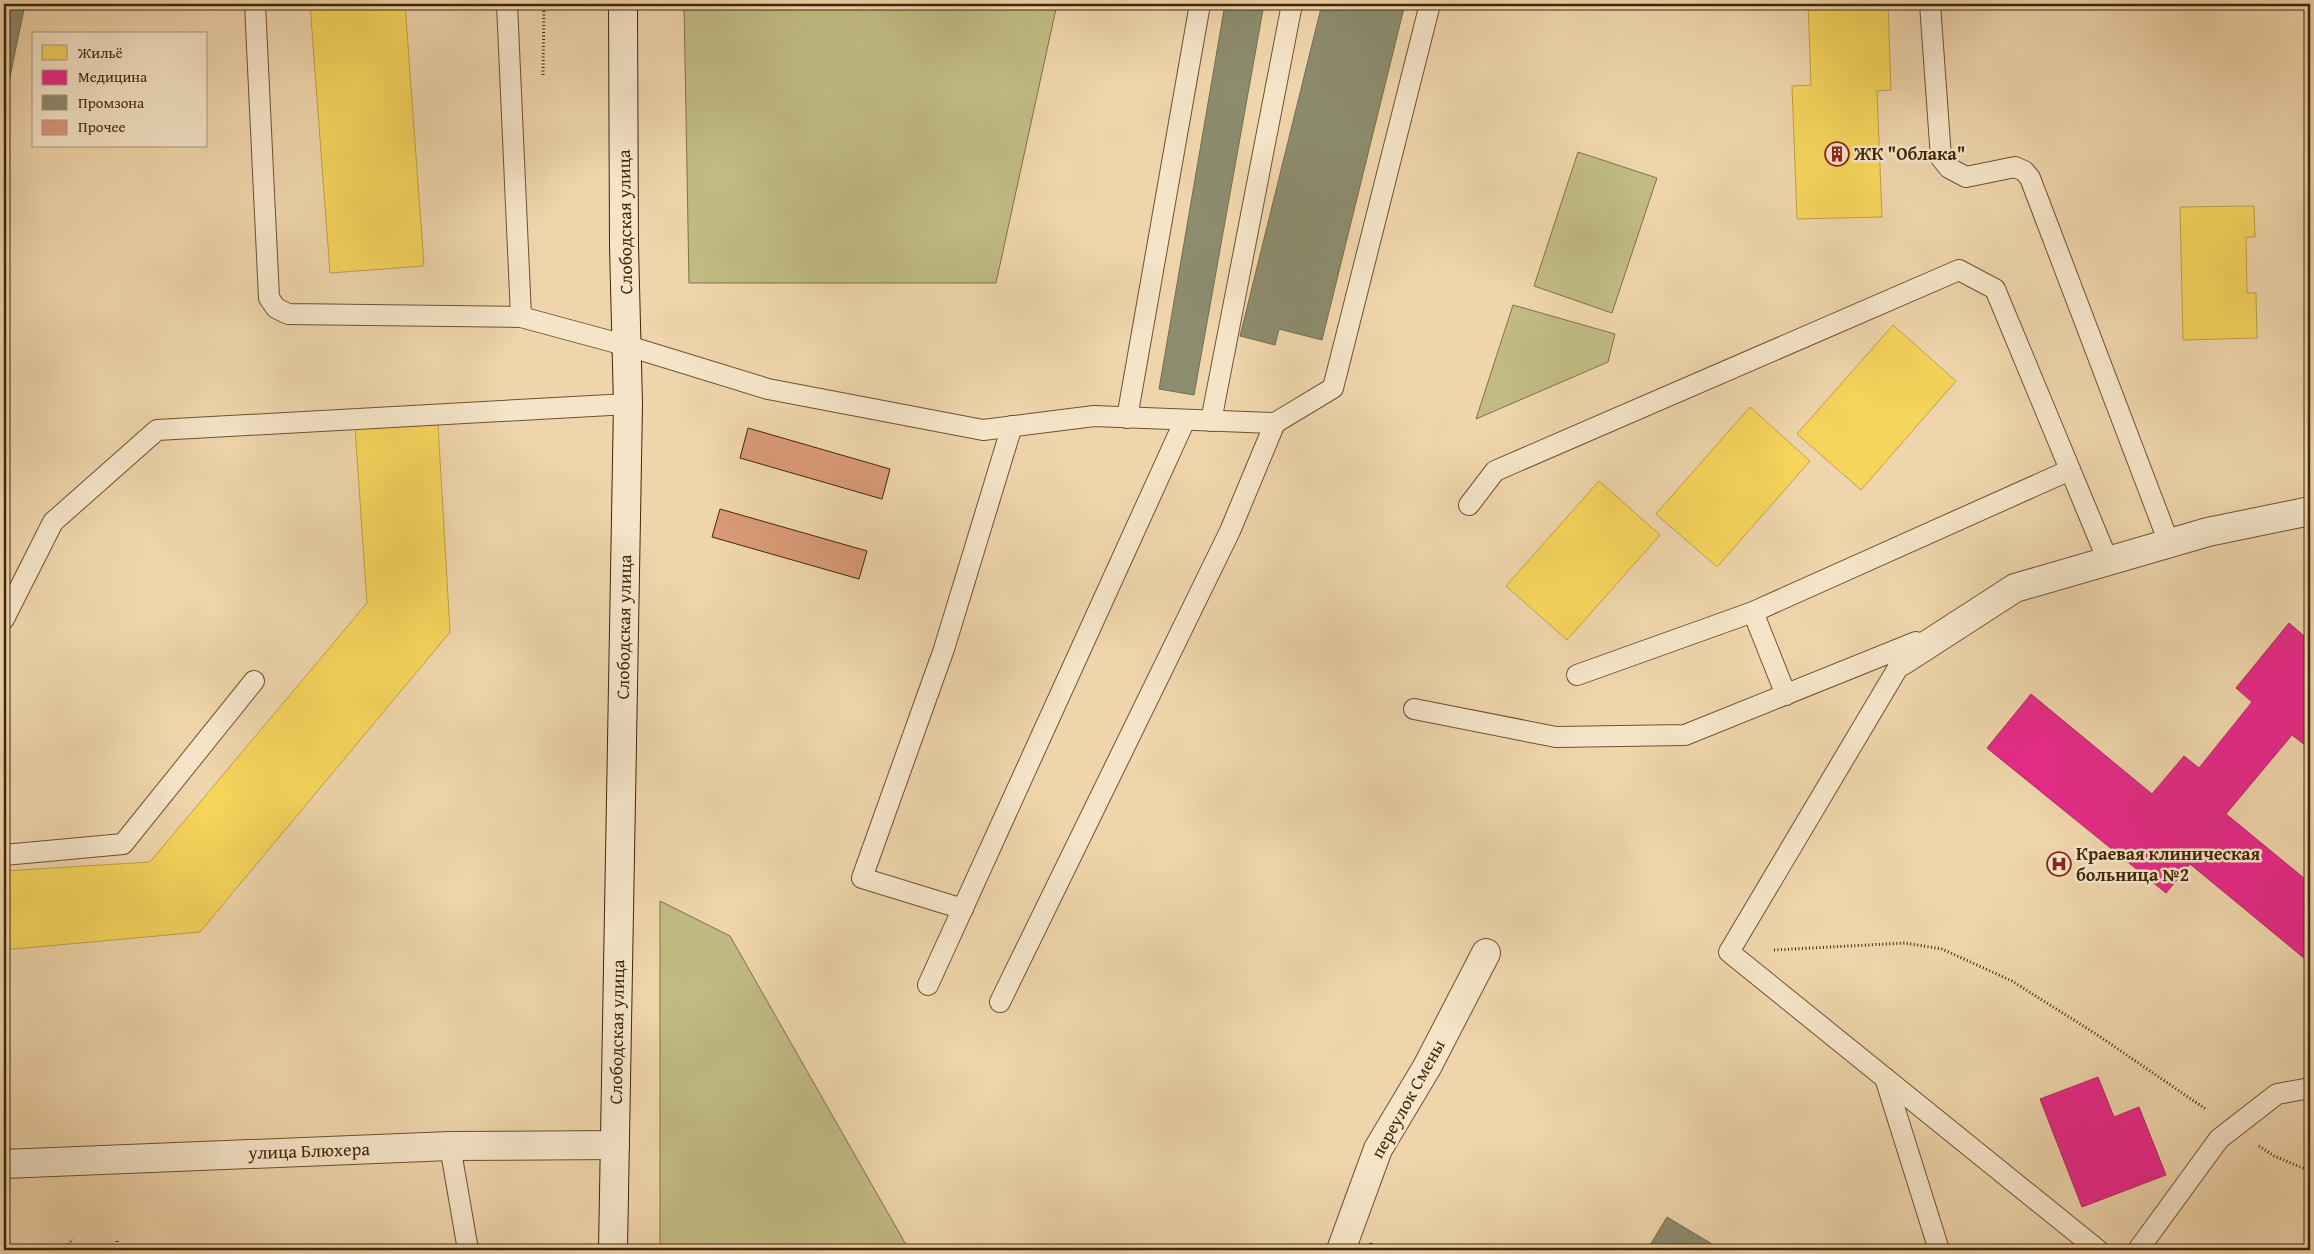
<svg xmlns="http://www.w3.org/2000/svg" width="2314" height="1254" font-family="'Gentium Book Plus',serif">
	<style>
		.green { fill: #c1bb83; stroke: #817046 }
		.homes { fill: #f6d55c; stroke: #c0a043 }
		.health { fill: #e7298a; stroke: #b52863 }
		.industry { fill: #8c8c6e; stroke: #766d4f }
		.building { fill: #d99b77; stroke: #412608 }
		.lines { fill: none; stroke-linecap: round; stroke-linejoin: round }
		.lane-casing { stroke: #6c5231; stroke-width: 22 }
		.street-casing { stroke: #6c5231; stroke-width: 30 }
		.secondary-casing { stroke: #412608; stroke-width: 30 }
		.path { stroke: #412608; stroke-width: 3; stroke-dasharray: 1 2.5; stroke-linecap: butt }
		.lane { stroke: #f5e4c8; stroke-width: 20 }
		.street { stroke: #f5e4c8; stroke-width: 28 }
		.secondary { stroke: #f5e4c8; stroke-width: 28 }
		.labels { text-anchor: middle; stroke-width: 5; stroke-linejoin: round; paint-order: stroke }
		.poi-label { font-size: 18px; font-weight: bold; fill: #412608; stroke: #f5e4c8; text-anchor: start }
		.street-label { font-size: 18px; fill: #412608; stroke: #f5e4c8 }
	</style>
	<rect width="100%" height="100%" fill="#efd5ab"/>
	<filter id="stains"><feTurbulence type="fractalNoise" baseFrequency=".004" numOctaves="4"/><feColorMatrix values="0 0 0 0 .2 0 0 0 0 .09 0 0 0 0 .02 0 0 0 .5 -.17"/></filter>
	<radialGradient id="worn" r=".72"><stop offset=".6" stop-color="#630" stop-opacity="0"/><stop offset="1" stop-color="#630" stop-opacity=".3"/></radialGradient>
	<!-- green -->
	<g class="green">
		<path d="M684,4H1057L996,283H689Z"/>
		<path d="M1578,152L1657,178L1612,313L1534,286Z"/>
		<path d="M1513,305L1615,334L1608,362L1476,419Z"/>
		<path d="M660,901L730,936L909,1250H660Z"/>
	</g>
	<!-- homes -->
	<g class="homes">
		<path d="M310,4H405L424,266L330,273Z"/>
		<path d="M1808,4H1888L1891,90L1877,91L1882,217L1797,219L1792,86L1811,85Z"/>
		<path d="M2254,206L2255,237H2246L2247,293H2256L2257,338L2183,340L2180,207Z"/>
		<path d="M1893,325L1956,381L1861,490L1797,434Z"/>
		<path d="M1750,407L1810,461L1717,567L1656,514Z"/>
		<path d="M438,425L450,632L200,932L4,950V871L150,862L367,603L355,428Z"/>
		<path d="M1599,481L1660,535L1567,640L1506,586Z"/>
	</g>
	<!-- health -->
	<g class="health">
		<path d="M2289,623L2310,641V749L2292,735L2226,814L2310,883V963L2190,864L2166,893L1987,748L2031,694L2152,794L2184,756L2199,768L2252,702L2236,688Z"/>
		<path d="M2098,1077L2114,1117L2139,1107L2166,1175L2082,1207L2040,1099Z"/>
	</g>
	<!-- industry -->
	<g class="industry">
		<path d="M4,4H25L4,106Z"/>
		<path d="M1225,4H1264L1194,395L1159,389Z"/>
		<path d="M1322,4H1405L1322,340L1279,329L1275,345L1240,336Z"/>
		<path d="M1667,1217L1722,1250H1647Z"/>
	</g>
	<!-- building -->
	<g class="building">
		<path d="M748,428L890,469L882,499L740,458Z"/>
		<path d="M720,509L867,551L859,579L712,537Z"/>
		<path d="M1370,1243L1390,1250H1367Z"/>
	</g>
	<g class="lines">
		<!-- lane casing -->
		<g class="lane-casing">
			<g id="lane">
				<path d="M255,4L269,298L276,308L288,314L521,317"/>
				<path d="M507,4L521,317L628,346L768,389L983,430L1094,416L1275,423L1333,388L1430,4"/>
				<path d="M1930,4L1941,158L1949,168L1966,177L2015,167L2024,171L2030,178L2169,543"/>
				<path d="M1127,418L1200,4"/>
				<path d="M1211,421L1292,4"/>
				<path d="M1469,505L1495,471L1959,270L1995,289L2108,561"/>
				<path d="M4,619L53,522L157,430L628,404"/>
				<path d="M1902,661L1729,952L2098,1250"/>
				<path d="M1577,675L1753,612"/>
				<path d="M1786,695L1753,612L2070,470"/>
				<path d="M1414,709L1556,737L1685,735L1916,642"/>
				<path d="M4,855L123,844L254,681"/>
				<path d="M963,909L862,878L944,649L1012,426"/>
				<path d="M928,985L1185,420"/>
				<path d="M1000,1002L1230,531L1275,423"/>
				<path d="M1885,1078L1939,1250"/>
				<path d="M450,1146L468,1250"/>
				<path d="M2138,1250L2219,1139L2277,1094L2310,1088"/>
			</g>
		</g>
		<!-- street casing -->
		<g class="street-casing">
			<g id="street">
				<path d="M1902,661L2015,588L2208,532L2310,511"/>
				<path d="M4,1164L450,1146L615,1145"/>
				<path d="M1341,1250L1378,1149L1427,1067L1486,953"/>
			</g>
		</g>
		<!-- secondary casing -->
		<g class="secondary-casing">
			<path id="secondary" d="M613,1250L628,404L624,246L623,4"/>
		</g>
		<!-- path -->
		<g class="path">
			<path d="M543,75L544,4"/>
			<path d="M1774,950L1905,943L1942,949L2012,981L2096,1034L2207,1110"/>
			<path d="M2259,1146L2274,1156L2310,1171"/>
			<path d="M117,1241V1250"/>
			<path d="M64,1250L73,1239"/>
		</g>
		<!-- lane -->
		<use href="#lane" class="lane"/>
		<!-- street -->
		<use href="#street" class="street"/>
		<!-- secondary -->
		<use href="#secondary" class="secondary"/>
	</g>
	<!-- icons -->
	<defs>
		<g id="building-ring" transform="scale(1.25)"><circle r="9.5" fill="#f5e4c8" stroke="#8f2418" stroke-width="1.5"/><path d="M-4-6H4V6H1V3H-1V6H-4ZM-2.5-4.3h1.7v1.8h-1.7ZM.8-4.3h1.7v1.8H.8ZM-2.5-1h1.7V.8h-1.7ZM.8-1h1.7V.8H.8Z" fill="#8f2418"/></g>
		<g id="hospital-ring" transform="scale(1.25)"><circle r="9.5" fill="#f5e4c8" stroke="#8f2418" stroke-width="1.5"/><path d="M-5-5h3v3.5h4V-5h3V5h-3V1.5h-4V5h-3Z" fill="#8f2418"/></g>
	</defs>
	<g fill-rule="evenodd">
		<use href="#building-ring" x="1837" y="154"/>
		<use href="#hospital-ring" x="2059" y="864"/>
	</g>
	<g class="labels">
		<!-- poi labels -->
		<g class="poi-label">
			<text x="1854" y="160">ЖК "Облака"</text>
			<text x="2076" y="860">Краевая клиническая<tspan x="2076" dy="21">больница №2</tspan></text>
		</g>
		<!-- street labels -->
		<g class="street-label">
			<text transform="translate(625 222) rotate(-91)" y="6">Слободская улица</text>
			<text transform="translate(624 627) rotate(-89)" y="6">Слободская улица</text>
			<text transform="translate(617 1032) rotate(-89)" y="6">Слободская улица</text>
			<text transform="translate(1408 1099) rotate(-61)" y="6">переулок Смены</text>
			<text transform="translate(309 1151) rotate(-2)" y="6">улица Блюхера</text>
		</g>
	</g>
	<!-- margin -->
	<rect width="2314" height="1254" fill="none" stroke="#efd5ab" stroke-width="20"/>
	<rect x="5" y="5" width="2304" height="1244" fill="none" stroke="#412608" stroke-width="2.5"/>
	<rect x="10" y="10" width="2294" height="1234" fill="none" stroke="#412608"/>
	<!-- legend -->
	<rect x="32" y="32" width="175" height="115" fill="#f5e4c8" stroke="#ad987b"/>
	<rect x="42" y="45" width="25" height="15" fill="#f6d55c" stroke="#ad987b"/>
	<text x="78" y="58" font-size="15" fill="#412608">Жильё</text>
	<rect x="42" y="70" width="25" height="15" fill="#e7298a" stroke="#ad987b"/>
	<text x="78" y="82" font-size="15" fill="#412608">Медицина</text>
	<rect x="42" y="95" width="25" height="15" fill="#8c8c6e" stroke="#ad987b"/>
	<text x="78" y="108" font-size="15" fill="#412608">Промзона</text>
	<rect x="42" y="120" width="25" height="15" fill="#d99b77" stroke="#ad987b"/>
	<text x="78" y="132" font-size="15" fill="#412608">Прочее</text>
	<rect width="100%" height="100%" filter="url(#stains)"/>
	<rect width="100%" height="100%" fill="url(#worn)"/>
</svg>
